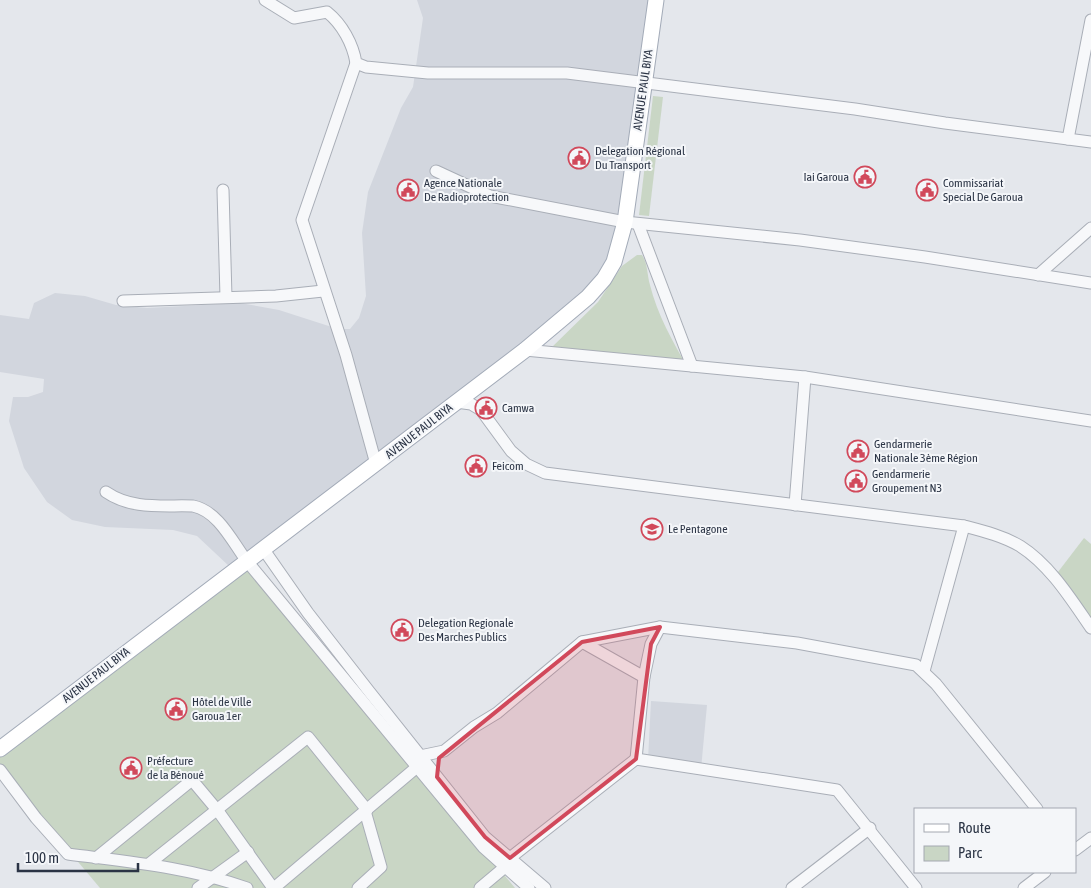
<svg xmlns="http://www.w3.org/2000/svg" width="1091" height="888" font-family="'Asap Condensed',sans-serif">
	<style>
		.built { fill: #d2d6de }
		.green { fill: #c9d6c5 }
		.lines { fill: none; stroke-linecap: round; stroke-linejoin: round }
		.minor-casing { stroke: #a9aeb7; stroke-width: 13 }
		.major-casing { stroke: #a3abb8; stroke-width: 17 }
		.minor { stroke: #f7f8fa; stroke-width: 11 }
		.major { stroke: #fff; stroke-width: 15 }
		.marked { fill: #d1495b; fill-opacity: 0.2; stroke: #d1495b; stroke-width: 4; stroke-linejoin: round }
		.labels { text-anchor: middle; stroke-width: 4; stroke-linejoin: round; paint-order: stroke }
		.street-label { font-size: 12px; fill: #2b3445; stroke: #f4f6f9 }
		.poi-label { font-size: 12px; fill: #2b3445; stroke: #f4f6f9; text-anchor: start }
	</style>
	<rect width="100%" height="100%" fill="#e4e7ec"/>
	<!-- built -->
	<g class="built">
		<path d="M417,0H655L621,243L588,297L230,567L197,536L173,530L105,527L72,520L47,502L24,468L9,421L13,397H28L43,392L44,379L0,372V315L29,319L34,303L55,293L85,296L116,305L147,308L240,303L279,310L338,329H350L359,318L366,296L362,233L368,192L401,108L413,87L423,18Z"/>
		<path d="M651,701L707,705L701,769L648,760Z"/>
	</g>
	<!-- green -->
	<g class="green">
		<path d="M653,96L663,97L649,216L639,215Z"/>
		<path d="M637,255H642C648,264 647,275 650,285C657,314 673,342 688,368L550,349L598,302L622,266Z"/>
		<path d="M1084,538L1091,544V619L1058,572Z"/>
		<path d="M246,560L515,888H100L0,769V749Z"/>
	</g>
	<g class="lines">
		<!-- minor casing -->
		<g class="minor-casing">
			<g id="minor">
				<path d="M265,0L294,18L327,12C342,24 353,44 356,63L366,67L428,73H567L855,109L945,123L1091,142"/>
				<path d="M356,63L302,220L346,355L376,464"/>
				<path d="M1068,139L1091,20"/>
				<path d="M436,171L490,196L625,222L800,240L925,257L1091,283"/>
				<path d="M223,190L226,297"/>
				<path d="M638,224L692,366"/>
				<path d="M1038,275L1091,228"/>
				<path d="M123,301L276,296L323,291"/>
				<path d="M525,350L805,377L1091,421"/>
				<path d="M456,402L471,404L481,410L511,451L526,464L545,473L964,526C983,531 1003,536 1020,546C1050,565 1071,599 1091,628"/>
				<path d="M106,492C132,510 163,505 193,506C218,511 232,541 246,560L484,848L529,888"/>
				<path d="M795,505L805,377"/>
				<path d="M264,550L308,613L368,690L485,837L545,888"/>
				<path d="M582,642L644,677L636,759"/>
				<path d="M924,671L964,526"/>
				<path d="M644,677L651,644L660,627"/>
				<path d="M420,756L444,751L474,727L497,713L582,642L660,627L797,643L916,665L936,684L1037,809"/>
				<path d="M0,770L36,818L68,854C129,862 188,867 247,888"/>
				<path d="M1075,850L1091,838"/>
				<path d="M96,858L192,780L218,811L273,888"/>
				<path d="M510,858L636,759L837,790L916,888"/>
				<path d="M150,863L308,737L367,810"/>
				<path d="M198,888L248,852"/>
				<path d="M274,888L417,767"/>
				<path d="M358,888L381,867L365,811"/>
				<path d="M480,888L505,867"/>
				<path d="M792,888L870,828"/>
				<path d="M1024,888L1045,872"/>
			</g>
		</g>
		<!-- major casing -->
		<g class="major-casing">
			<path id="major" d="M0,749L525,350L588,297L604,279L614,262L625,222L656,0"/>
		</g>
		<!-- minor -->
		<use href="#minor" class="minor"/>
		<!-- major -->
		<use href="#major" class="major"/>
	</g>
	<!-- marked area -->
	<path class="marked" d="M660,627L651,644L636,759L510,858L485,837L437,777L439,758L582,642Z"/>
	<!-- icons -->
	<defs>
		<g id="civic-ring" transform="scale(1.125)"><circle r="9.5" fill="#f4f6f9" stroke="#d1495b" stroke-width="1.5"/><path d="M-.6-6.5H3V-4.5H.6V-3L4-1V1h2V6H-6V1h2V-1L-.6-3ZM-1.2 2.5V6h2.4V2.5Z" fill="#d1495b"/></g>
		<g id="university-ring" transform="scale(1.125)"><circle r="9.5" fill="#f4f6f9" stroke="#d1495b" stroke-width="1.5"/><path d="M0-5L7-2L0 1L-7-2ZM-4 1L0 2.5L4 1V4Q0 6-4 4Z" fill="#d1495b"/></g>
	</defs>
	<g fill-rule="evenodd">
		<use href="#civic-ring" x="579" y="158"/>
		<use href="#civic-ring" x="865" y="177"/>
		<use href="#civic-ring" x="408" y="190"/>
		<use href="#civic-ring" x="927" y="190"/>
		<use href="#civic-ring" x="486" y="408"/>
		<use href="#civic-ring" x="858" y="451"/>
		<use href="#civic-ring" x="476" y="466"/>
		<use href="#civic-ring" x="856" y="481"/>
		<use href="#university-ring" x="652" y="529"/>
		<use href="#civic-ring" x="402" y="630"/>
		<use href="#civic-ring" x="176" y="709"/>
		<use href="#civic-ring" x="131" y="768"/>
	</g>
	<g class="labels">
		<!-- street labels -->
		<g class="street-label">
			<text transform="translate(643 90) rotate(-82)" y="4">AVENUE PAUL BIYA</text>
			<text transform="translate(419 431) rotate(-38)" y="4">AVENUE PAUL BIYA</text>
			<text transform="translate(96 675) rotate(-38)" y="4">AVENUE PAUL BIYA</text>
		</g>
		<!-- poi labels -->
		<g class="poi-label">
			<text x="595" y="155">Delegation Régional<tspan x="595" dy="14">Du Transport</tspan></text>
			<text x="849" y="181" text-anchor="end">Iai Garoua</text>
			<text x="424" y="187">Agence Nationale<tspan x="424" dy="14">De Radioprotection</tspan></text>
			<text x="943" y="187">Commissariat<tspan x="943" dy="14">Special De Garoua</tspan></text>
			<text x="502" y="412">Camwa</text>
			<text x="874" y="448">Gendarmerie<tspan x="874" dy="14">Nationale 3ème Région</tspan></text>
			<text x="492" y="470">Feicom</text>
			<text x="872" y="478">Gendarmerie<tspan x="872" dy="14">Groupement N3</tspan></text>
			<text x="668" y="533">Le Pentagone</text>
			<text x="418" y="627">Delegation Regionale<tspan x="418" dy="14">Des Marches Publics</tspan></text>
			<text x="192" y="706">Hôtel de Ville<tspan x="192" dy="14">Garoua 1er</tspan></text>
			<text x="147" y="765">Préfecture<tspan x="147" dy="14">de la Bénoué</tspan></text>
		</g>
	</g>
	<!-- legend -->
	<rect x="914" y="808" width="162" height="65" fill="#f4f6f9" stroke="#a4a8b1"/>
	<rect x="924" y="824" width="25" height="8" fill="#ffffff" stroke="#a4a8b1"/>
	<text x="958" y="833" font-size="15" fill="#2b3445">Route</text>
	<rect x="924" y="846" width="25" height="15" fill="#c9d6c5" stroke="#a4a8b1"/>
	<text x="958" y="858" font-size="15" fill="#2b3445">Parc</text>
	<!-- scale -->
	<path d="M18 863v8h120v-8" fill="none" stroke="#2b3445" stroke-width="2.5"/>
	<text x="25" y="863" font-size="15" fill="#2b3445" stroke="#f4f6f9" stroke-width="4" paint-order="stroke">100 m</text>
</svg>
